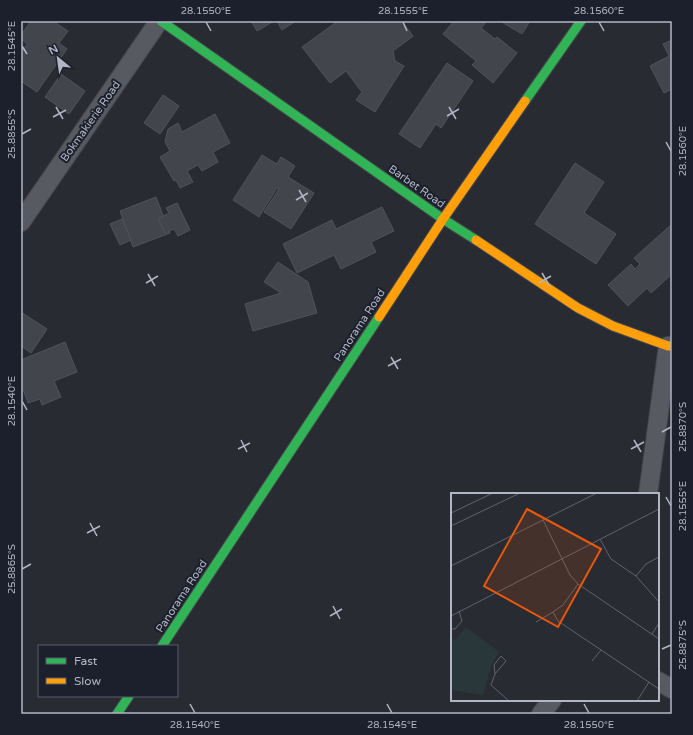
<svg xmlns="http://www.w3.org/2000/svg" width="693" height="735" font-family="'Varela Round',sans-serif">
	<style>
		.building { fill: #42454b; stroke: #4f535a }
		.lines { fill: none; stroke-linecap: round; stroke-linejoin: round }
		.street-casing { stroke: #46474d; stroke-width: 20 }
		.fast-casing { stroke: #46474d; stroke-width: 11 }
		.slow-casing { stroke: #46474d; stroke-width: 11 }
		.street { stroke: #575a61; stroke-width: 18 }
		.fast { stroke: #30b455; stroke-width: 9 }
		.slow { stroke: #ff9f0a; stroke-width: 9 }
		.ticks { fill: none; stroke: #b1b6c4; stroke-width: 1.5 }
		.labels { text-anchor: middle; stroke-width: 4; stroke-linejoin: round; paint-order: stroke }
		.street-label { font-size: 11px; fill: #b1b6c4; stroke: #1c202c }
		.inset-road { fill: none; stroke: #5f636c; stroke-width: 1 }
		.view { fill: #e8590c; fill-opacity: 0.15; stroke: #e8590c; stroke-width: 2 }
		.inset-edge { fill: none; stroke: #b1b6c4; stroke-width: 2 }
		.neatline { fill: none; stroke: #b1b6c4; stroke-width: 1.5 }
		.ticks-label { font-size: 10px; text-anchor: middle; fill: #b1b6c4 }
	</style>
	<rect width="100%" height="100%" fill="#282b32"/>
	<!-- building -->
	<g class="building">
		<path d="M31,21H53L68,31L59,43L67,49L37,92L21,81V53L27,44L21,39V35Z"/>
		<path d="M251,21H274L257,31Z"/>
		<path d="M277,21H296L282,30Z"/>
		<path d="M338,21H360L362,23L364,21H402L413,36L393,51L395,61L404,66L375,112L356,100L362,92L346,71L330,83L302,47Z"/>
		<path d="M454,21H487L481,28L495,39L497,37L517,53L493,83L472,65L476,61L443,34Z"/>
		<path d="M500,21H530L522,34Z"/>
		<path d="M672,40V89L664,93L650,66L669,56L663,44Z"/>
		<path d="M447,63L473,81L441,128L436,124L420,148L399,134Z"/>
		<path d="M61,74L85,91L69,114L45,97Z"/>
		<path d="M163,95L179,106L160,134L144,123Z"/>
		<path d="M215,114L230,143L213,152L218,162L202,171L198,165L187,171L193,182L180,188L176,180L174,181L160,157L170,151L165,142L168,129L178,123L182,132Z"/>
		<path d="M262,155L277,164L281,157L295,166L288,177L314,193L291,229L264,212L279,189L277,188L259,217L233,200Z"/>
		<path d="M575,163L604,182L584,213L616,234L596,264L535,224Z"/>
		<path d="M156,197L170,233L133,247L120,211Z"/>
		<path d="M177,203L190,230L178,236L174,229L165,233L158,219L169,213L166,208Z"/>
		<path d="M382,207L394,231L371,242L376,252L341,269L334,255L297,273L283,244L332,220L336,229Z"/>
		<path d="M122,219L131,240L120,245L110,224Z"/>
		<path d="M672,224V274L651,293L647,288L628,306L608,285L631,264L635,269L640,264L634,258Z"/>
		<path d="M278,262L308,282L317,313L253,331L245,304L281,293L264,282Z"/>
		<path d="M21,312L47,329L31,353L21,346Z"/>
		<path d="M65,342L77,372L54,381L61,397L42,405L40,399L28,403L23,389H21V360Z"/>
	</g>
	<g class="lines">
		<!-- street casing -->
		<g class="street-casing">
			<g id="street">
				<path d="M21,222L159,21"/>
				<path d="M648,494L668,346"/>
				<path d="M658,681L672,689"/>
				<path d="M541,714L552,700"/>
			</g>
		</g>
		<!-- fast casing -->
		<g class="fast-casing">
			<g id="fast">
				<path d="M161,21L443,219L476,240"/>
				<path d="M525,101L581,21"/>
				<path d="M162,646L379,317"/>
				<path d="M117,714L129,696"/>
			</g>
		</g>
		<!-- slow casing -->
		<g class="slow-casing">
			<g id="slow">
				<path d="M476,240L578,308L613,326L668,346H672"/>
				<path d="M379,317L443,219L525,101"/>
			</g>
		</g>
		<!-- street -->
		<use href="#street" class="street"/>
		<!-- fast -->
		<use href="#fast" class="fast"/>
		<!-- slow -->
		<use href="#slow" class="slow"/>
	</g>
	<!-- ticks -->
	<path class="ticks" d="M206,22L211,31M403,22L407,31M599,22L604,31M22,46L27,54M56,107L63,119M449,107L456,119M447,116L459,109M53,117L66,110M22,134L31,129M666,142L671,151M299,190L306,202M296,200L308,193M542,273L549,285M148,274L155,286M146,283L158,276M539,283L551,276M391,357L398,369M388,366L401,359M22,401L27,410M662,432L671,427M241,440L247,452M634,440L641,452M238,449L250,443M631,449L644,442M666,497L671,506M90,523L97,536M87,533L100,526M22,569L31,564M333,606L340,619M330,616L342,609M662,649L671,645M190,704L195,713M387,704L392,713M584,704L589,713"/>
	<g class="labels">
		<!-- street labels -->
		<g class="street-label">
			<text transform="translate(90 121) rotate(-55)" y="4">Bokmakierie Road</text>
			<text transform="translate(417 186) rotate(35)" y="4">Barbet Road</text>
			<text transform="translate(359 325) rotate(-57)" y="4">Panorama Road</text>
			<text transform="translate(181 596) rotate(-57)" y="4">Panorama Road</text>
		</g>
	</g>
	<!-- overview -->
	<g transform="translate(451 493)">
		<rect width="208" height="208" fill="#282b32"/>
		<path d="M15,134L48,159L40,173L32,202L0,197V145L4,147Z" fill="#29373b"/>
		<path class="inset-road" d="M0,20L42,0M92,27L119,82L127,91L208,146M0,33L69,0M149,46L160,66L185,83L208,109M0,73L146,0M185,83L195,71L208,64M127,91L112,112L102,119L107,128L208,196M0,123L208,16M85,129L102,119M0,136H4L11,128L8,118M201,141L208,130M141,168L150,157M44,181L43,172L50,163L55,168L44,181L40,192L58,208M186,208L198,189"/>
		<path class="view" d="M76,16L150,56L107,134L33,93Z"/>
		<rect width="208" height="208" class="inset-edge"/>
	</g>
	<!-- border -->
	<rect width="693" height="735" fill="none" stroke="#1c202c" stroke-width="44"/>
	<!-- legend -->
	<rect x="38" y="645" width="140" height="52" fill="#1c202c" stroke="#585c69"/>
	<rect x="46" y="658" width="20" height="6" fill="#30b455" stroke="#585c69"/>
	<text x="74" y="665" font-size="12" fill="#b1b6c4">Fast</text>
	<rect x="46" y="678" width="20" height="6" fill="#ff9f0a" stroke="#585c69"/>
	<text x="74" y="685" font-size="12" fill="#b1b6c4">Slow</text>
	<!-- north arrow -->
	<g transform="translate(58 58) rotate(331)" stroke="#1c202c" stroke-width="3" paint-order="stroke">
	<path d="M0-3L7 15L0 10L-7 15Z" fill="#b1b6c4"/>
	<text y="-6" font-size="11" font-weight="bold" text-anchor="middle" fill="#b1b6c4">N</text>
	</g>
	<rect x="22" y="22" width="649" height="691" class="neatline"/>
	<g class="ticks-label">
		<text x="206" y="14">28.1550°E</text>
		<text x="403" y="14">28.1555°E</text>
		<text x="599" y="14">28.1560°E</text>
		<text transform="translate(11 46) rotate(-90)" y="4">28.1545°E</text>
		<text transform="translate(11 134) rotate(-90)" y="4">25.8855°S</text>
		<text transform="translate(682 151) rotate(-90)" y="4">28.1560°E</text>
		<text transform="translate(11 401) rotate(-90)" y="4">28.1540°E</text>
		<text transform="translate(682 427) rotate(-90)" y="4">25.8870°S</text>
		<text transform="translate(682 506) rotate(-90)" y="4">28.1555°E</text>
		<text transform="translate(11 569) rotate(-90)" y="4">25.8865°S</text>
		<text transform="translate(682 645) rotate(-90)" y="4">25.8875°S</text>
		<text x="195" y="728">28.1540°E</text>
		<text x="392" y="728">28.1545°E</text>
		<text x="589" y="728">28.1550°E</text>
	</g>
</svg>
